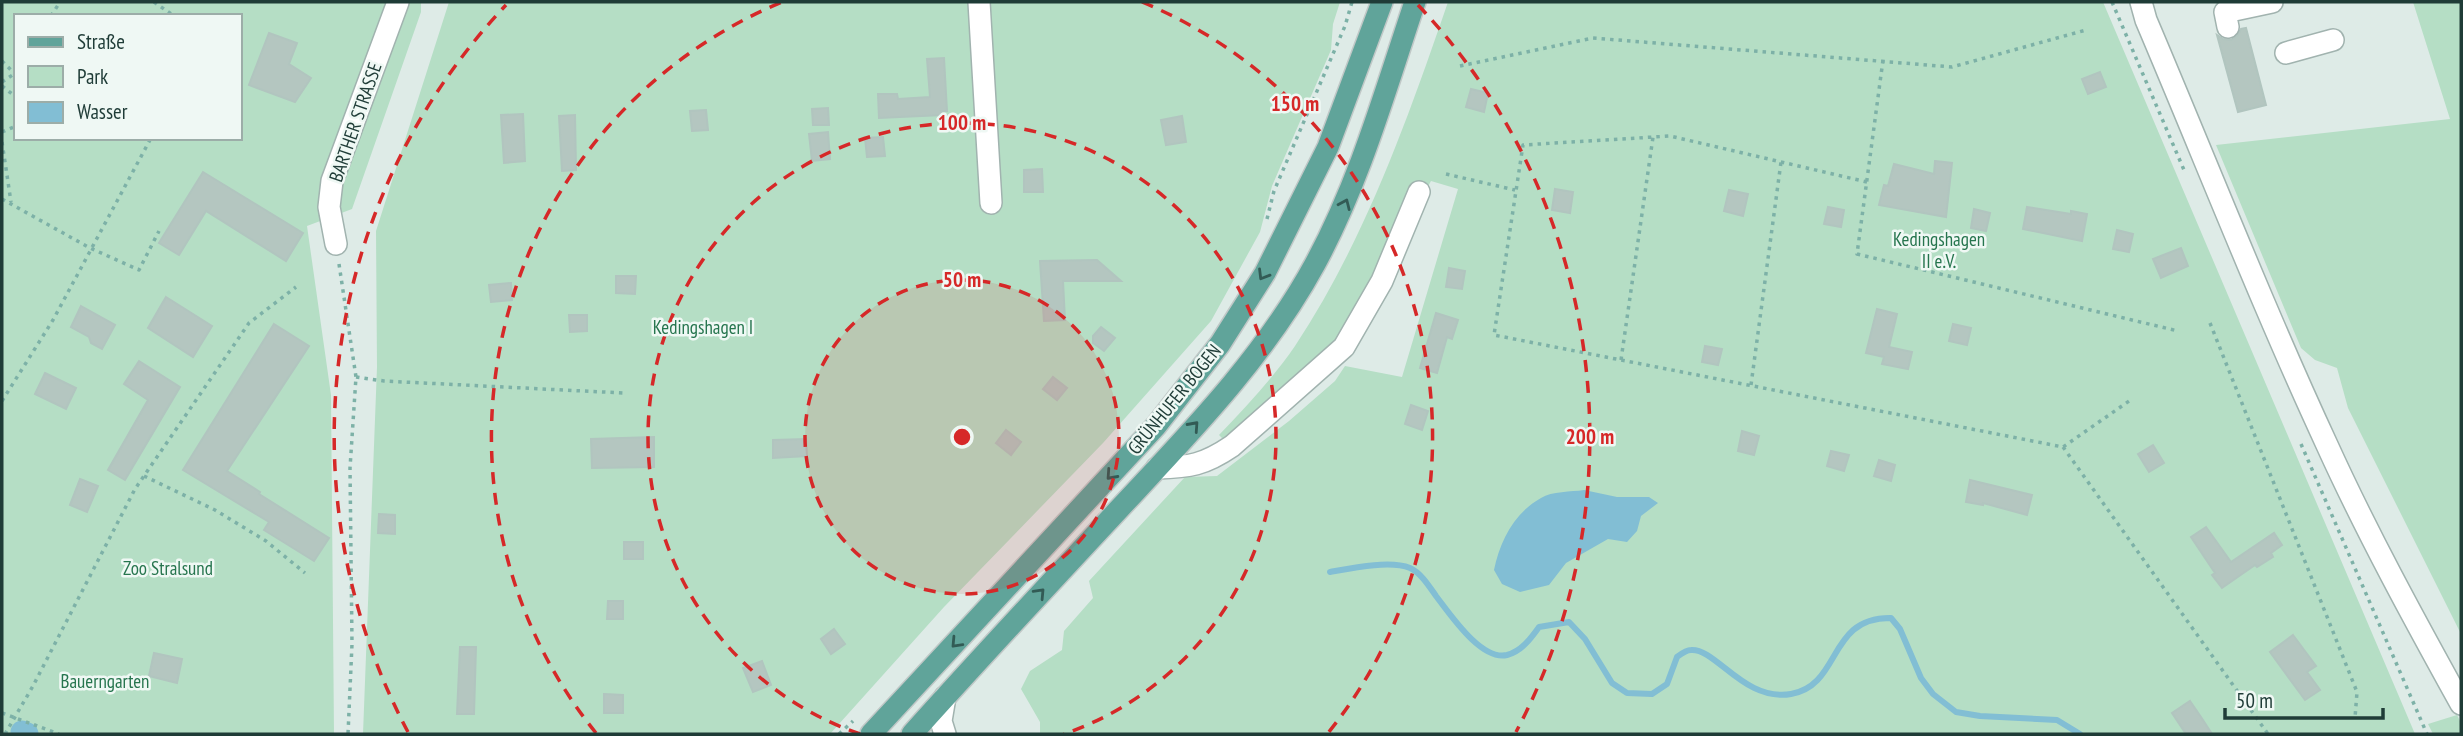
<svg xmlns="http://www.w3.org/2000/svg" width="2463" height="736" font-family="'PT Sans Narrow',sans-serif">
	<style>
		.green { fill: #b5dec5; fill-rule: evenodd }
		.water { fill: #82bed4 }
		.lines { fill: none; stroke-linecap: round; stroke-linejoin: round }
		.stream { stroke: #82bed4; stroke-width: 6 }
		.canal { stroke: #82bed4; stroke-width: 23 }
		.building { fill: #b4c6c0; stroke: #b1c5bf; stroke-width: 2 }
		.minor-casing { stroke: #a1b3af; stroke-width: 24 }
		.major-casing { stroke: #c0c8c7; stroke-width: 24 }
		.path { stroke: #7db1a7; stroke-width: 3.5; stroke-dasharray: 3.5 5; stroke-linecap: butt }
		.minor { stroke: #fff; stroke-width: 21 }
		.major { stroke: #60a49a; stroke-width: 21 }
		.oneway { stroke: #325b55 }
		.ring { fill: none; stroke: #d62828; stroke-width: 3.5; stroke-dasharray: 12 9 }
		.labels { text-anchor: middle; stroke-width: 5; stroke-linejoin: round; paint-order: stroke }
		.street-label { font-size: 19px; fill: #1f3c37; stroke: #eff8f4 }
		.park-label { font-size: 19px; fill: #26754e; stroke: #eff8f4 }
		.centre { fill: #d62828; stroke: #eff8f4; stroke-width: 3.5 }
		.ring-label { font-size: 21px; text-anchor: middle; font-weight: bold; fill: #d62828; stroke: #eff8f4; stroke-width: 5; stroke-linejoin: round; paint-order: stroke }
	</style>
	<rect width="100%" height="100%" fill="#deebe7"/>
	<!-- green -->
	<g class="green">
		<path d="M2,2H421V12L352,209L307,226L331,395L334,734H2ZM16,16H240V138H16Z"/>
		<path d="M449,2H1340L1333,24L1331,50L1272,186L1260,232L1211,321L1103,443L944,607L830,734H363L377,367L376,231Z"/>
		<path d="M1448,2H2103L2415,734H1040V722L1021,689L1030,671L1062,650L1064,631L1093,598L1089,581L1185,477L1217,476L1289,421L1335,381L1345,366L1402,377L1458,189L1431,181L1349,331L1225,441L1219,435C1246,407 1273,378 1295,346C1365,240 1407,121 1448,2Z"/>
		<path d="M2413,2H2461V634L2348,408L2337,368L2315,360L2301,348L2216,145L2450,119Z"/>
		<path d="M2457,715L2461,723V734H2433L2428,724Z"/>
	</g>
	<!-- water -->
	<path class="water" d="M1584,490L1617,497H1649L1658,503L1641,516L1637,531L1627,542L1608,539L1566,563L1549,585L1520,592L1502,584L1494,570C1500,541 1514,513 1541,498C1552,491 1571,492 1584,490Z"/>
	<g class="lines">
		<!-- stream -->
		<path class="stream" d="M1330,572C1352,568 1390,560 1410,568C1421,573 1429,586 1436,596C1450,614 1481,661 1507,655C1522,651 1531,638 1539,627L1569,622L1585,639L1612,683L1627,693L1652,694L1667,684L1677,657C1681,654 1686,650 1691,650C1716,648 1744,702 1791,694C1842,685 1827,617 1891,618L1900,629L1921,678L1933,694L1956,712L1980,716L2057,720L2080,734"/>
		<!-- canal -->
		<path class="canal" d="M22,732L27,734"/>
	</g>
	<!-- building -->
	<g class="building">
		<path d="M2246,28L2266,105L2238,112L2217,35L2223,39L2231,40L2237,36L2241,29Z"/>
		<path d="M269,33L297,43L289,64L311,78L295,102L249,85Z"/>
		<path d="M944,58L947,111H941L942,115L879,118L878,94H897L898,99L930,97L927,59Z"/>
		<path d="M2100,72L2106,87L2088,94L2082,79Z"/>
		<path d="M1471,89L1488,93L1484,112L1466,107Z"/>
		<path d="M828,108L829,125H813L812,109Z"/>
		<path d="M706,110L708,130L692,131L690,111Z"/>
		<path d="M523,114L525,161L504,163L501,115Z"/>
		<path d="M575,115L576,170L562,171L559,116Z"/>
		<path d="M1182,116L1186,142L1166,145L1161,120Z"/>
		<path d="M828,132L830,159L812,161L809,134Z"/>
		<path d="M883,137L885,156L867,157L865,138Z"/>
		<path d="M1935,161L1952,163L1946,217L1879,205L1884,185L1888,186L1894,164L1934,174Z"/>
		<path d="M1042,169L1043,192H1024V170Z"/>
		<path d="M203,172L303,233L286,261L206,211L179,255L159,243Z"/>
		<path d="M1555,189L1573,192L1570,213L1552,210Z"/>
		<path d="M1729,190L1748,194L1743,216L1724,211Z"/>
		<path d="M1828,207L1844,210L1841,227L1824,224Z"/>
		<path d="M2027,207L2071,214V211L2087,214L2082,241L2023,229Z"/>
		<path d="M1974,209L1990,213L1986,231L1971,228Z"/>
		<path d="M2117,230L2133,234L2129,252L2113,249Z"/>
		<path d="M2181,248L2188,266L2161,278L2153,259Z"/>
		<path d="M1097,260L1121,281H1063L1065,320L1044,321L1040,261Z"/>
		<path d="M1449,268L1465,271L1462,289L1446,287Z"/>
		<path d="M616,276H636L635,294L616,293Z"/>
		<path d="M511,283L512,300L491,302L489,285Z"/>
		<path d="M166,297L212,326L193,357L148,328Z"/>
		<path d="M81,306L115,325L102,349L91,343L89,337L71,327Z"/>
		<path d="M1877,309L1897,314L1889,347L1912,352L1908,369L1882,364L1884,357L1866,353Z"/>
		<path d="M1436,313L1458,320L1452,339L1447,337L1437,373L1420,368Z"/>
		<path d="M569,315H587V331L570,332Z"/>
		<path d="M274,324L309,346L227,471L260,492L259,494L329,538L314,561L264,530L269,522L183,470Z"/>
		<path d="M1953,324L1971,328L1967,345L1949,341Z"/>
		<path d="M1101,327L1115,338L1104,351L1093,343V336Z"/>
		<path d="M1705,346L1722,349L1718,365L1702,362Z"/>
		<path d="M139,361L180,387L125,480L108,470L148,400L124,384Z"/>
		<path d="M45,373L76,388L66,409L35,394Z"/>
		<path d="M1053,377L1067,388L1057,400L1043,389Z"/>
		<path d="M1411,405L1428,411L1422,430L1405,424Z"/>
		<path d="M1006,430L1021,442L1011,455L996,443Z"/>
		<path d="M1742,431L1759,436L1754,455L1738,451Z"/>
		<path d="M654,437V467L592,468L591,439Z"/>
		<path d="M806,439L807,456L773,458V440Z"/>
		<path d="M2153,445L2164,463L2149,472L2138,454Z"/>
		<path d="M1831,451L1849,455L1844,471L1827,466Z"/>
		<path d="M1879,460L1895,465L1891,481L1874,476Z"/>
		<path d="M80,479L98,486L87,512L70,505Z"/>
		<path d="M1970,480L2032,495L2027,515L1983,503V505L1966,502Z"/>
		<path d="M379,514L395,515V534L378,533Z"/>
		<path d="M2206,527L2231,562L2274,533L2282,545L2271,553L2273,557L2257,567L2255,565L2222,588L2212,575L2215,573L2191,537Z"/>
		<rect x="624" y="542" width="19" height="17"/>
		<path d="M608,601H623V619H607Z"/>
		<path d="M834,629L845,644L831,654L821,639Z"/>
		<path d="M2293,635L2316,666L2307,672L2320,690L2305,700L2270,652Z"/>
		<path d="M460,647H476L474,714H457Z"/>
		<path d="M154,653L182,659L177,683L149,676Z"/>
		<path d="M762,661L771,685L753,692L743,668Z"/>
		<path d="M604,694L623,695V713H604Z"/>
		<path d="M2190,701L2201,717L2212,734H2186L2172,713Z"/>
	</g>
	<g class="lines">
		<!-- minor casing -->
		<g class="minor-casing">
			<g id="minor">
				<path d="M979,2L991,203"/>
				<path d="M2141,2L2146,20C2206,161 2262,305 2327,445C2367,533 2414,619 2461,704"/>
				<path d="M2228,27L2225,12L2272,2"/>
				<path d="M2286,53L2333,40"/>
				<path d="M336,244L329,207L332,181L398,2"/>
				<path d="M1157,468C1190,467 1204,465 1232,446L1344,347L1382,281L1419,192"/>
				<path d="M945,734L941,721L945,697"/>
			</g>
		</g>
		<!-- major casing -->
		<g class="major-casing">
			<g id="major">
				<path d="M871,734L1156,426L1220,344L1265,273L1328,147L1382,2"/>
				<path d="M912,734C980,658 1050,583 1120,508C1191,432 1265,356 1315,264C1360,181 1385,91 1415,2"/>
			</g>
		</g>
		<!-- path -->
		<g class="path">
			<path d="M154,2L174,16"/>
			<path d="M2112,2L2184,170"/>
			<path d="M51,16L60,2"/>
			<path d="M1883,60L1857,254L2178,331"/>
			<path d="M2,61L15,74L16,72"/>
			<path d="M1460,66L1593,38L1952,67L2086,30"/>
			<path d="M2,82L14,74"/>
			<path d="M2,86L16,97"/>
			<path d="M2,132L16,126"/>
			<path d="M2,142L11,202"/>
			<path d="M1446,174L1515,190"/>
			<path d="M1867,182L1670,136L1523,145L1494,335L2063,447L2132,399"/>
			<path d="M2,199L90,248L139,270L159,231"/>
			<path d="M1267,219L1274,191L1345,26L1352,2"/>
			<path d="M339,264L356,377L350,468L352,644L348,734"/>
			<path d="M2210,323L2357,692L2355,718"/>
			<path d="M1621,360L1653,137"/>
			<path d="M356,377L384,381L623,393"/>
			<path d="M1751,385L1781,162"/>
			<path d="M2,401L53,320L151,138"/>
			<path d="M2301,444L2427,734"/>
			<path d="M2063,447L2268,734"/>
			<path d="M144,476L215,510L266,541L305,573"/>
			<path d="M2,713L59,734"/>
			<path d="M5,734L33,686L135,489L249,323L296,287"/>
			<path d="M839,734L853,721"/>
		</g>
		<!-- minor -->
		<use href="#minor" class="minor"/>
		<!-- major -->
		<use href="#major" class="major"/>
	</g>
	<!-- one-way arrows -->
	<defs><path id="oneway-chevron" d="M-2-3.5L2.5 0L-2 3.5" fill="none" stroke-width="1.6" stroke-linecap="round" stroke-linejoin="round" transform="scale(1.75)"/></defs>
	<g class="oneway">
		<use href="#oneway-chevron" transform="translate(1345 204) rotate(-66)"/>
		<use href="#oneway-chevron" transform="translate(1263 275) rotate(121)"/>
		<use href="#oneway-chevron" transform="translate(1194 426) rotate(-48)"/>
		<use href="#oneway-chevron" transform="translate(1111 475) rotate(132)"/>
		<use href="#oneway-chevron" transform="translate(1040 593) rotate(-47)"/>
		<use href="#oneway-chevron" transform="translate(956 643) rotate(133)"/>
	</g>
	<!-- distance rings -->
	<circle cx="962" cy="437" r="157" fill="#d62828" fill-opacity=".12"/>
	<g class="ring">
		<circle cx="962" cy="437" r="157"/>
		<path d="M860 734A314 314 0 1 1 1064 734"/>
		<path d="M596 733A471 471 0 0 1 782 2M1142 2A471 471 0 0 1 1328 733"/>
		<path d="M408 732A628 628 0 0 1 506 5M1418 5A628 628 0 0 1 1516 732"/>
	</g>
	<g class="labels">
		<!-- street labels -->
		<g class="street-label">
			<text transform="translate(355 122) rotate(-71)" y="7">BARTHER STRASSE</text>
			<text transform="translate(1174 399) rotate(-51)" y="7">GRÜNHUFER BOGEN</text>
		</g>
		<!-- park labels -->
		<g class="park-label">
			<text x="1939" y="246">Kedingshagen<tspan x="1939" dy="22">II e.V.</tspan></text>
			<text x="703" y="334">Kedingshagen I</text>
			<text x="168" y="575">Zoo Stralsund</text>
			<text x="105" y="688">Bauerngarten</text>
		</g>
	</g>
	<circle cx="962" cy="437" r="10" class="centre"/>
	<g class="ring-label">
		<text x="1295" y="111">150 m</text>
		<text x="962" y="130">100 m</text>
		<text x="962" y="287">50 m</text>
		<text x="1590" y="444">200 m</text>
	</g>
	<!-- border -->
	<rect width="2463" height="736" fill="none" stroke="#1f3c37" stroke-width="7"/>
	<!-- legend -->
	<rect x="14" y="14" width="228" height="126" fill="#eff8f4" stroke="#9cada8" stroke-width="2"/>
	<rect x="28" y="37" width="35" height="10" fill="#60a49a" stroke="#9cada8" stroke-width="2"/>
	<text x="77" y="49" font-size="21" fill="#1f3c37">Straße</text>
	<rect x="28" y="66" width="35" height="21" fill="#b5dec5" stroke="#9cada8" stroke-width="2"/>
	<text x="77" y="84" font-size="21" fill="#1f3c37">Park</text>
	<rect x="28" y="102" width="35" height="21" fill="#82bed4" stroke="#9cada8" stroke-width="2"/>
	<text x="77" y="119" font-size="21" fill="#1f3c37">Wasser</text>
	<!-- scale -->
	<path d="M2225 708v10h158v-10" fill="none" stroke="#1f3c37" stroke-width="3.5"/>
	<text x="2236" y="708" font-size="21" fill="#1f3c37" stroke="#eff8f4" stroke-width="5" paint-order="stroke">50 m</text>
</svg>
